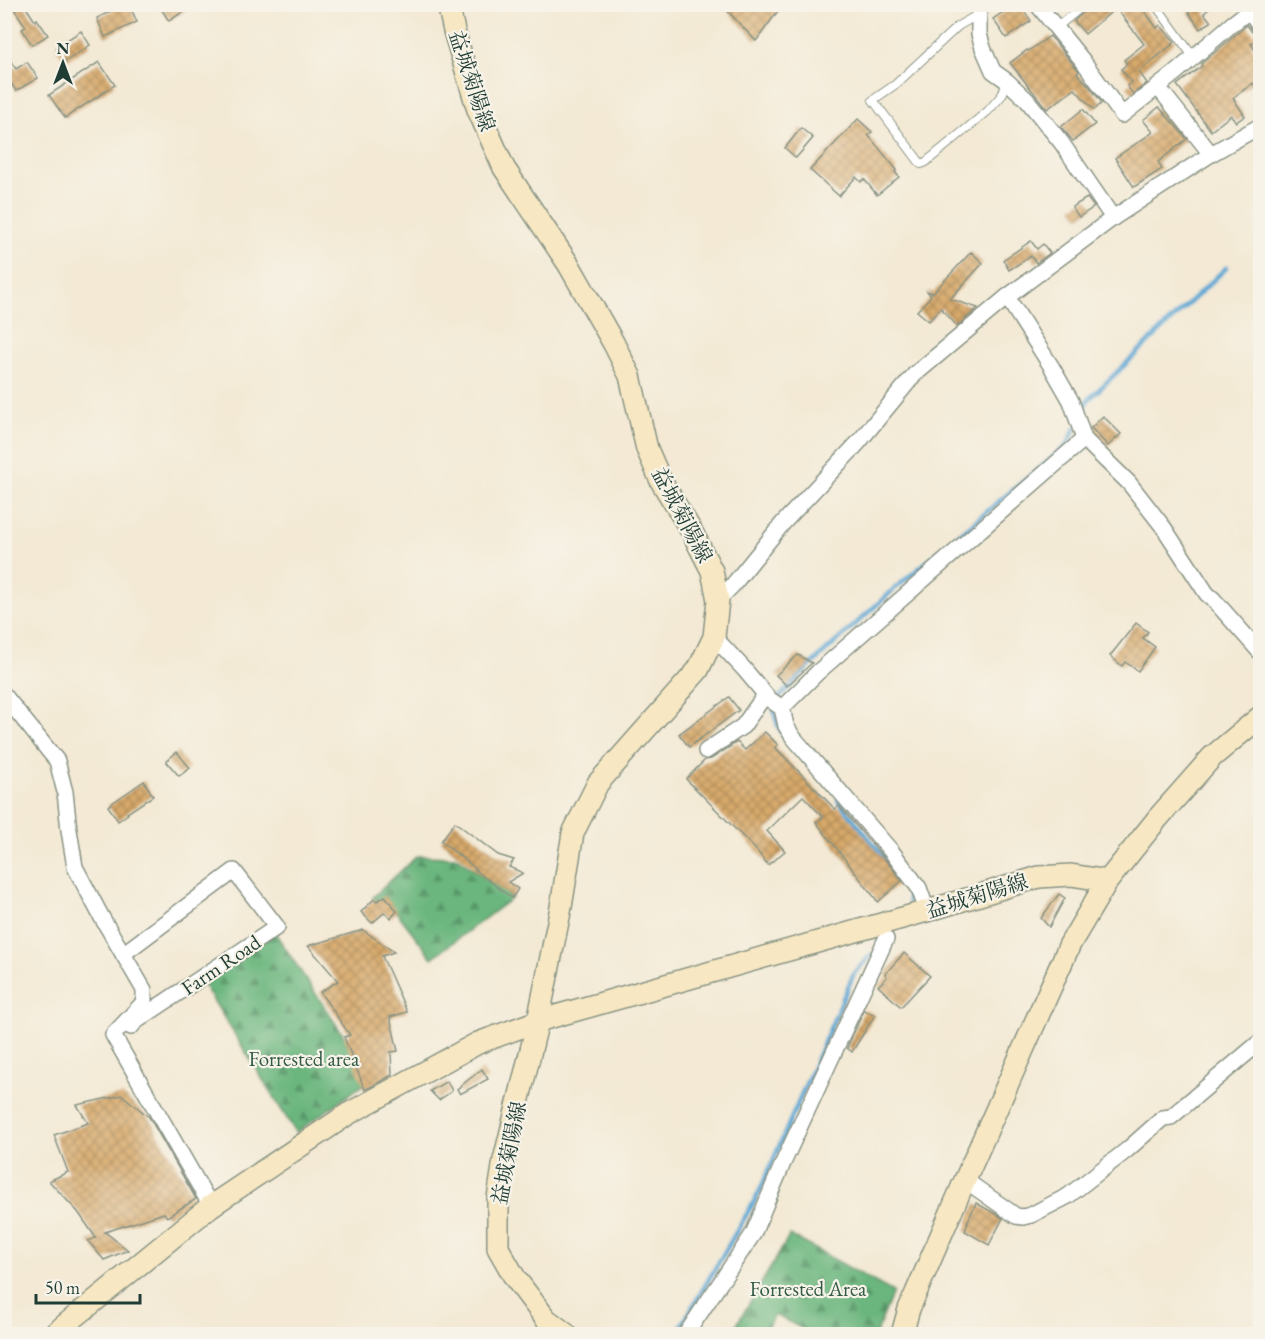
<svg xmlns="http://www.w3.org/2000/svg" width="1265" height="1339" font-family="'EB Garamond','Noto Serif JP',serif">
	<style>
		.forest { fill: url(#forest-firs); stroke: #457a59; stroke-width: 1.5 }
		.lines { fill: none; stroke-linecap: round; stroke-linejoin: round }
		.stream { stroke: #5ca7d4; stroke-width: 4.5 }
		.building { fill: url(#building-cross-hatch) }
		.lane-casing { stroke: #899384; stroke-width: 10 }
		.street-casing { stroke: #899384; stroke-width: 18 }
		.secondary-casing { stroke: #899384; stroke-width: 24 }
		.lane { stroke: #fff; stroke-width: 8 }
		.street { stroke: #fff; stroke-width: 15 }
		.secondary { stroke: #f7e8c3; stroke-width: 21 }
		.labels { text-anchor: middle; stroke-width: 4.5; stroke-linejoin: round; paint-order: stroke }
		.street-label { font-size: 21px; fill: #1f3d34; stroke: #f7f3e8 }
		.park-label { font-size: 21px; fill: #335b47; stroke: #f7f3e8 }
	</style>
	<defs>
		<pattern id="forest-firs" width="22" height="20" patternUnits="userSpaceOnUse" patternTransform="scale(1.5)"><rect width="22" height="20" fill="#6bb67e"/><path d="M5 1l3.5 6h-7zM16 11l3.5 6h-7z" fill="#579568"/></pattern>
		<pattern id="building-cross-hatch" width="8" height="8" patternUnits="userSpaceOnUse" patternTransform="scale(1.5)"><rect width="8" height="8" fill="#d7a96b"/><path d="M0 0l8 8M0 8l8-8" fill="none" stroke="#ae8b59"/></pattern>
	</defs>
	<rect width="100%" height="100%" fill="#f7f3e8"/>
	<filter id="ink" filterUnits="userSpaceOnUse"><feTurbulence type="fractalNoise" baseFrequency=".0167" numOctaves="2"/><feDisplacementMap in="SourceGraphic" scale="12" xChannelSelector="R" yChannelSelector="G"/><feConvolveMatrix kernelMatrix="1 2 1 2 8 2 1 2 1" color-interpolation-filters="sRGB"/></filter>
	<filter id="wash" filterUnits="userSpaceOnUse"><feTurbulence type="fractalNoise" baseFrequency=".008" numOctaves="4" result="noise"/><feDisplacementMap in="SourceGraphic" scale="24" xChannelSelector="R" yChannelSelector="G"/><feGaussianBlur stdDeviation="1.35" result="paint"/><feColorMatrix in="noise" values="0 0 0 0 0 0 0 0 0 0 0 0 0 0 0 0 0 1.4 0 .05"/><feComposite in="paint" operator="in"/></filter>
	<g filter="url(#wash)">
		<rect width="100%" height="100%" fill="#f3e9d4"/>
		<!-- forest -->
		<g class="forest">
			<path d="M417,856L457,857L512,898L432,958L385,897L377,901L373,897Z"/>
			<path d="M275,933L372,1078L296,1133L203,984Z"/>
			<path d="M790,1235L893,1292L876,1334H813L775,1315L763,1334H731Z"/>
		</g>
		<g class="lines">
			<!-- stream -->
			<g class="stream">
				<path d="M1083,409L1088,400L1226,268"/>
				<path d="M778,699L803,672L893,590L1068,444L1075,428"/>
				<path d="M774,709C775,720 779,730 786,739"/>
				<path d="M838,800L907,885L909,902"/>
				<path d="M677,1334L759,1193L854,973L872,954"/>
			</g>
		</g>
		<g id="blocks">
			<!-- building -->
			<g class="building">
				<path d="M11,4H24L35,21L37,19L48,35L32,45L22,29L26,27Z"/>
				<path d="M125,4H129L137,22L105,37L97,18Z"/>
				<path d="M158,4H195L169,21Z"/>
				<path d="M721,4H783L756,41Z"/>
				<path d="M1015,4H1027L1028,8L1024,11L1031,21L1006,38L993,19Z"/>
				<path d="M1092,4H1139L1157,28L1160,25L1175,42L1139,72L1147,83L1133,94L1127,86L1132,82L1121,69L1127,64L1124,60L1144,44L1116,8L1085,34L1074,21Z"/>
				<path d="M1183,4H1215L1204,13L1211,22L1200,29Z"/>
				<path d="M1247,25L1252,32L1260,37L1251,44L1260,58V95L1253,83L1233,98L1245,116L1236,122L1231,115L1211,131L1177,85L1202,66L1201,64Z"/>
				<path d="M81,31L90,45L65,62L56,47Z"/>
				<path d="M1050,36L1079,71L1077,73L1090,87L1102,103L1094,110L1075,89L1047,109L1010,63L1027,50L1028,51Z"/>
				<path d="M4,51L16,69L27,62L38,78L16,91L4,73Z"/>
				<path d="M99,62L115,85L65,118L49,95Z"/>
				<path d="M1159,107L1187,139L1158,162L1162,169L1134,187L1115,158L1153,132L1143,120Z"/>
				<path d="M1083,109L1095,124L1073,141L1061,127Z"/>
				<path d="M858,119L872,132L868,135L897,170L895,172L899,177L877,195L864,179L861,182L856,177L839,196L810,170Z"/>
				<path d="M801,128L813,138L796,158L785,148Z"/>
				<path d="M1087,198L1094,207L1079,217L1072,207Z"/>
				<path d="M1031,241L1037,249L1043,244L1050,253L1036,263L1031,256L1009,270L1003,260Z"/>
				<path d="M971,252L983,263L950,299L978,308L957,326L941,308L929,321L917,311L931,296L927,291L933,293Z"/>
				<path d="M1103,416L1121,434L1108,446L1091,428Z"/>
				<path d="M1136,623L1148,632L1143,638L1155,647L1138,671L1125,662L1122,666L1110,656Z"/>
				<path d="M798,655L812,663L787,686L776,675Z"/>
				<path d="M729,697L739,710L689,747L679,734Z"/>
				<path d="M765,732L778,745L775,747L835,809L839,806L888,863L902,881L878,902L816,822L823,817L803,796L767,831L785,851L768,865L757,851L686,779L705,760L711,759L737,742L745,750Z"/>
				<path d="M177,752L190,768L179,776L166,761Z"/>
				<path d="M144,781L153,796L127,813L128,814L118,821L108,806Z"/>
				<path d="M455,822L498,855L514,860L509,867L523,873L508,882L518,889L512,898L479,873L471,865L441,841Z"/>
				<path d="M1059,894L1065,898L1049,927L1041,918Z"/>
				<path d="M385,896L397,911L391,918L384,913L372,923L361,912L374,899L377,901Z"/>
				<path d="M363,930L394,952L382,956L407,1012L390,1017L398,1051L391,1052L392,1075L365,1090L344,1037L350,1035L320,992L338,981L308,946Z"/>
				<path d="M904,953L930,976L901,1007L878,986L887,977L885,974Z"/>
				<path d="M864,1010L875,1015L852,1052L847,1048Z"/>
				<path d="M482,1069L488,1079L460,1094L457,1089Z"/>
				<path d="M447,1081L452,1091L439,1100L430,1091Z"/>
				<path d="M122,1095L149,1117L196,1199L167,1217L164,1213L105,1232L128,1250L104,1260L88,1241L96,1238L78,1212L49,1181L68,1172L54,1135L88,1123L77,1105Z"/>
				<path d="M976,1203L1003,1218L989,1245L965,1231L968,1223H967Z"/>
			</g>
		</g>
	</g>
	<g filter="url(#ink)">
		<use href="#blocks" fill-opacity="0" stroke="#899384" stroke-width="1.5"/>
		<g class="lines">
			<!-- lane casing -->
			<g class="lane-casing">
				<g id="lane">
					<path d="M1155,4L1194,58"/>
					<path d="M979,14L958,26L896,84L873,100L921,164L926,162L988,111L1002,95L1007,82"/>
					<path d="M1056,28L1085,4"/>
				</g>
			</g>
			<!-- street casing -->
			<g class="street-casing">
				<g id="street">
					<path d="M980,4L979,14V34L983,48L993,71L1007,81L1027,100L1061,142L1113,218"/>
					<path d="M1037,4L1083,61L1122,115L1174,74L1232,24L1249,11"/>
					<path d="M1245,4L1260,26"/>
					<path d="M1158,87L1211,154"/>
					<path d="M1007,297L1051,366L1071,401L1084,439L1129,483L1164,528L1207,594L1213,599L1260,652"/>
					<path d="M718,600L732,586L783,523L858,443L914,375L1007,297L1113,218L1211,154L1260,126"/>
					<path d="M714,637L744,669L769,699L782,708L786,726L793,737L892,852L919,888L927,911"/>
					<path d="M4,695L57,761L65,792L69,830L75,867L101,916L144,990V1002L113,1035L211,1206"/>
					<path d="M782,708L818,672L1084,439"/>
					<path d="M706,751L743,726L765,695"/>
					<path d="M123,954L234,871L277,927L135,1022L131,1027"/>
					<path d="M965,1180L1016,1216L1023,1217L1031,1215L1068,1196L1127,1150L1163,1118L1171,1117L1260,1042"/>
					<path d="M686,1334L753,1234L783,1163L886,939"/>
				</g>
			</g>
			<!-- secondary casing -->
			<g class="secondary-casing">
				<g id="secondary">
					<path d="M448,4L454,31L478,110L504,168L569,265L614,344L630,376L647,449L661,481L692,532L712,571L718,600L714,637L698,670L598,783L573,833L561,907L538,1021L504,1160L498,1198V1248L515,1278L546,1319L566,1334"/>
					<path d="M54,1334L211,1206L348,1114L478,1043L538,1021L927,911L1039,877L1071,875L1102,880L1106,883"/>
					<path d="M902,1334L909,1309L965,1180L1070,944L1106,883L1158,818L1212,757L1260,717"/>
				</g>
			</g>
			<!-- lane -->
			<use href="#lane" class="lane"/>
			<!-- street -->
			<use href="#street" class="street"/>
			<!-- secondary -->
			<use href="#secondary" class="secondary"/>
		</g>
	</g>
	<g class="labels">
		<!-- street labels -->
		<g class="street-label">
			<text transform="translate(472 81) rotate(72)" y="7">益城菊陽線</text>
			<text transform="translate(682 515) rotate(62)" y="7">益城菊陽線</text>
			<text transform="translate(977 896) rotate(-17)" y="7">益城菊陽線</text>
			<text transform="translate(221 965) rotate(-34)" y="7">Farm Road</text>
			<text transform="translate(509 1153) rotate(-79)" y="7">益城菊陽線</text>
		</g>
		<!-- park labels -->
		<g class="park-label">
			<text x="304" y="1066">Forrested area</text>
			<text x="808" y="1296">Forrested Area</text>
		</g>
	</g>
	<!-- margin -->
	<rect width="1265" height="1339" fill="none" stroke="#f7f3e8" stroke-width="24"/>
	<!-- north arrow -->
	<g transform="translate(63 63)" stroke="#f7f3e8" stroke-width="4.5" paint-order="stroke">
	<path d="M0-4.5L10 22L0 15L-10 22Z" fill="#1f3d34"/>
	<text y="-9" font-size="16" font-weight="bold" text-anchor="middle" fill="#1f3d34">N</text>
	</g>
	<!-- scale -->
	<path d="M36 1294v9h104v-9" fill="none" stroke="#1f3d34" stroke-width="3"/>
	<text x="45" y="1294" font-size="18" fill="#1f3d34" stroke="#f7f3e8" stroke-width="4.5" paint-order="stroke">50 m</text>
</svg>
